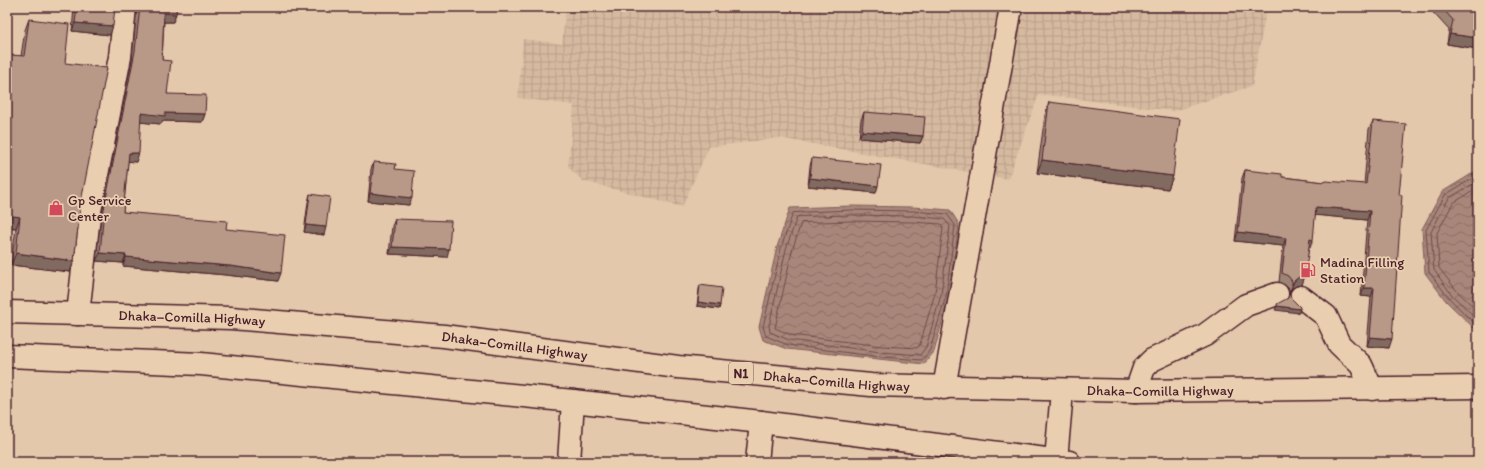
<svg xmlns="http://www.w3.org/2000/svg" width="1485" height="469" font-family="Itim,sans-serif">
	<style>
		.industrial { fill: url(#industrial-grid) }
		.water { fill: url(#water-waves); stroke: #825d5a }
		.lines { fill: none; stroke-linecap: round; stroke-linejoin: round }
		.shore { stroke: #70494b; stroke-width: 1 }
		.minor-casing { stroke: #4a1f2b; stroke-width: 25 }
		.highway-casing { stroke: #4a1f2b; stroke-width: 25 }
		.minor { stroke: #e9cfb0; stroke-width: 22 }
		.highway { stroke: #e9cfb0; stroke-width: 22 }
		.wall { fill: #9e8474; stroke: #4a1f2b }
		.shaded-wall { fill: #816b5e; stroke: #4a1f2b }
		.building { fill: #b89987; stroke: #4a1f2b }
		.labels { text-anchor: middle; stroke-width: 3.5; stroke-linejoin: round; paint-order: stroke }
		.shield { fill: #e9cfb0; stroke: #7a5453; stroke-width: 1 }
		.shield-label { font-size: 13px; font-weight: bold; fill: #4a1f2b }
		.poi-label { font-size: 14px; fill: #4a1f2b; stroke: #e9cfb0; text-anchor: start }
		.street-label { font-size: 14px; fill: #4a1f2b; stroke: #e9cfb0 }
	</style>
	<defs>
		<pattern id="industrial-grid" width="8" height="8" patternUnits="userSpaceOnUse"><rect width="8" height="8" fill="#d6baa0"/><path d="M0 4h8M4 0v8" fill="none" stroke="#b99f8a"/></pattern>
		<pattern id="water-waves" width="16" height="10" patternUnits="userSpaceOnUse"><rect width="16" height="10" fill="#a8877a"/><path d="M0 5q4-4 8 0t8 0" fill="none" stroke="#8b6e64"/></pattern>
	</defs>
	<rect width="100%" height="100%" fill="#e3c8ab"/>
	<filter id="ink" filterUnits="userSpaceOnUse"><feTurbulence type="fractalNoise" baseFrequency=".025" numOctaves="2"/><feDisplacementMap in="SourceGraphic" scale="8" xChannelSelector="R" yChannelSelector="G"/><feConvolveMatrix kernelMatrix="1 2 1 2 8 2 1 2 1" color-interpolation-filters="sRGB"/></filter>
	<g filter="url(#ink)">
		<!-- industrial -->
		<path class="industrial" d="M566,7H1267L1252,86L1174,111L1039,94L1008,179L779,138L709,147L682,207L583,181L568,167L574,105L518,98L523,39L562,44Z"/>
		<!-- water -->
		<g class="water">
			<path d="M1478,170V332L1446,301L1425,273L1422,229L1442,192Z"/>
			<path d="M851,206L913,207L950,210L959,224L949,296L934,352L924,364L787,349L763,340L759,327L777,247L790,208Z"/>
		</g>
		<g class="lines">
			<!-- shore -->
			<g class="shore">
				<path d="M1478,175L1445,195L1426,230L1429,272L1449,298L1478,327"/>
				<path d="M1478,181L1449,198L1431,232L1434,270L1452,295L1478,320"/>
				<path d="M1478,188L1453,203L1437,233L1439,268L1457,291L1478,311"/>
				<path d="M851,210L913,211L947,214L955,225L946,296L930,350L922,360L881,357L788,345L766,336L763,327L781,248L793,213Z"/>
				<path d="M851,215L912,216L944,219L950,226L941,295L926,347L920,355L881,352L789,340L770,332L769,326L786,249L797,217Z"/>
				<path d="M851,221L912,222L941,224L943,228L935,293L920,344L917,348L882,346L791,335L775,328L792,251L801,223Z"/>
			</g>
			<!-- minor casing -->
			<g class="minor-casing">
				<g id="minor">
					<path d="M1301,297L1326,316L1339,344L1361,365L1372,389"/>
					<path d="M78,314L89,216L120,57L125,7"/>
					<path d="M944,388L1011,7"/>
					<path d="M1136,391L1144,368L1152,360L1205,335L1246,305L1277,294"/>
					<path d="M569,462L573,401"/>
					<path d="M757,462L761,422"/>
				</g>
			</g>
			<!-- highway casing -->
			<g class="highway-casing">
				<g id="highway">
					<path id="s1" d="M7,312L231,318L444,336L678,367L871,385L1136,391L1478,387"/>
					<path d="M7,356L201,364L573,401L761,422L1069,462"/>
					<path d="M1056,460L1062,391"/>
				</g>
			</g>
			<!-- minor -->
			<use href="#minor" class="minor"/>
			<!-- highway -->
			<use href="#highway" class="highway"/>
		</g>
		<!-- wall -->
		<g class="wall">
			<path d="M74,7H115L110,35L72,31Z"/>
			<path d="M137,7H177L173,22H164L162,60L167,94L205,114L202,122L163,121L161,124L140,122L136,162L128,161L123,212L226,229L278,281L226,275L123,266V263L96,261L101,218L132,59Z"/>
			<path d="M1428,7H1478V49L1447,44L1449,30Z"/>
			<path d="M29,19L65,63L81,202L74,261L70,272L11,265L16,228L7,227V66L11,55L21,56L25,30Z"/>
			<path d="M1049,102L1173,176L1168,189L1037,173L1045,115Z"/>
			<path d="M864,112L923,136L920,143L859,138L861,120Z"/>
			<path d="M1373,121L1399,195L1389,348L1367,346L1371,297L1361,296L1367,220L1315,215L1302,285L1296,286L1291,289L1289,294V289L1285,285L1279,282L1283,246L1235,241L1242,178L1245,170L1282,177L1324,182L1364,184L1369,129Z"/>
			<path d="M812,158L876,193L808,186L810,166Z"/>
			<path d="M374,162L395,169L409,205L368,201L371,169Z"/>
			<path d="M310,194L324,235L304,232L308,202Z"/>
			<path d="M395,219L447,257L389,254L392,226Z"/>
			<path d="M700,285L720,305L719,309L697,306L699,289Z"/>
		</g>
		<!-- shaded-wall -->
		<g class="shaded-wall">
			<path d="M164,13L176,14L173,22H161Z"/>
			<path d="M75,23L113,26L110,35L72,31Z"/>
			<path d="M1450,34L1478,38V49L1447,44Z"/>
			<path d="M141,113H165L205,114L202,122L163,121L161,124L138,122Z"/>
			<path d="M862,131L923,136L920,143L859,138Z"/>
			<path d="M129,153H139L136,162L126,161Z"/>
			<path d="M1042,160L1173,176L1168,189L1037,173Z"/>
			<path d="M810,178L878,186L876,193L808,186Z"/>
			<path d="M370,193L412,198L409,205L368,201Z"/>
			<path d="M1316,207L1370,211L1367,220L1313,215Z"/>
			<path d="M7,215L20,217L16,228L7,227Z"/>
			<path d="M306,225L326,227L324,235L304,232Z"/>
			<path d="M1238,232L1286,238L1283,246L1235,241Z"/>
			<path d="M1310,239L1313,240L1310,248H1307Z"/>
			<path d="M392,247L449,249L447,257L389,254Z"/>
			<path d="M16,253L74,261L70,272L11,265Z"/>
			<path d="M100,253L126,255L123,263L96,261Z"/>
			<path d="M126,257L230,266L281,273L278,281L226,275L123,266Z"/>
			<path d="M1305,276L1302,285L1296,286L1291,289L1289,294L1294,281L1299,277Z"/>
			<path d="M1364,288H1374L1371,297L1361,296Z"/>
			<path d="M698,302L720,305L719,309L697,306Z"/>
			<path d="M1277,306L1300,309L1299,313L1275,310Z"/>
			<path d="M1370,337L1392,339L1389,348L1367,346Z"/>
		</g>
		<!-- building -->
		<g class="building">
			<path d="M77,7H115L113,26L75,23Z"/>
			<path d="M140,7H177L176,14L164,13L162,60L171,61L167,94L206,95L205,114L165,113V116L141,113L139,153H129L123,212L227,221L226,229L285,235L281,273L230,266L126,257V255L100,253L104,209L135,51Z"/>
			<path d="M1441,7H1478V38L1450,34L1453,20Z"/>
			<path d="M29,19L69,24L65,63L107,68L81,202L74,261L16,253L20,217L7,215V89L11,55L24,56Z"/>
			<path d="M1049,102L1180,119L1173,176L1042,160Z"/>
			<path d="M864,112L925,117L923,136L862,131Z"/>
			<path d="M1373,121L1406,124L1399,195H1402L1392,339L1370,337L1374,288H1364L1370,211L1316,207L1313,240L1310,239L1305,276L1299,277L1294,281L1292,285V281L1288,276L1282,273L1286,238L1238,232L1245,170L1282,174V177L1324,182L1325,181L1366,184Z"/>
			<path d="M812,158L881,165L878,186L810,178Z"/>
			<path d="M374,162L396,164L395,169L414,171L412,198L370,193Z"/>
			<path d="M310,194L330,197L326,227L306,225Z"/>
			<path d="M395,219L451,221L449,249L392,247Z"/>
			<path d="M700,285L722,288L720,305L698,302Z"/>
			<path d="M1290,293L1291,298L1300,307V309L1277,306V304L1288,298Z"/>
		</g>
	</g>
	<!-- icons -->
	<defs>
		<g id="shop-bare" transform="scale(1.2)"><path d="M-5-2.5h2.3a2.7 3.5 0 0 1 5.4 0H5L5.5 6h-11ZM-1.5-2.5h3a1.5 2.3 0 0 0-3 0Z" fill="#d1495b" stroke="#e9cfb0" stroke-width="2.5" paint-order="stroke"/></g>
		<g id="fuel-bare" transform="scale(1.2)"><path d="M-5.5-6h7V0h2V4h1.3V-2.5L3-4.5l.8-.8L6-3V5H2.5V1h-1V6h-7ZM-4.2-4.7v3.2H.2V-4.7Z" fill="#d1495b" stroke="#e9cfb0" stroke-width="2.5" paint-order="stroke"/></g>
	</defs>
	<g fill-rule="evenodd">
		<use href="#shop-bare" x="56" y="208"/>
		<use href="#fuel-bare" x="1308" y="270"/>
	</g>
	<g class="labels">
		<!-- shield labels -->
		<rect class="shield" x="729" y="362" width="24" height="22" rx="3"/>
		<g class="shield-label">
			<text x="741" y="378">N1</text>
		</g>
		<!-- poi labels -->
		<g class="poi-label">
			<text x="68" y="205">Gp Service<tspan x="68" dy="16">Center</tspan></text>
			<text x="1320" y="267">Madina Filling<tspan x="1320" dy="16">Station</tspan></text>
		</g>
		<!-- street labels -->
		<g class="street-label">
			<text dy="5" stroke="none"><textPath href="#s1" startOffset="185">Dhaka–Comilla Highway</textPath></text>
			<text dy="5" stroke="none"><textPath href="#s1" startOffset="509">Dhaka–Comilla Highway</textPath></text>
			<text dy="5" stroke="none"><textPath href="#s1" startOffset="833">Dhaka–Comilla Highway</textPath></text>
			<text dy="5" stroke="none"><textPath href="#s1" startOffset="1157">Dhaka–Comilla Highway</textPath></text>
		</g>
	</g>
	<!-- margin -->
	<rect width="1485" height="469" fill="none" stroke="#e9cfb0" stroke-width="24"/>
	<rect x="12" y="12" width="1461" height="445" fill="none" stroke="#4a1f2b" stroke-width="1.5" filter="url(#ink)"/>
</svg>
